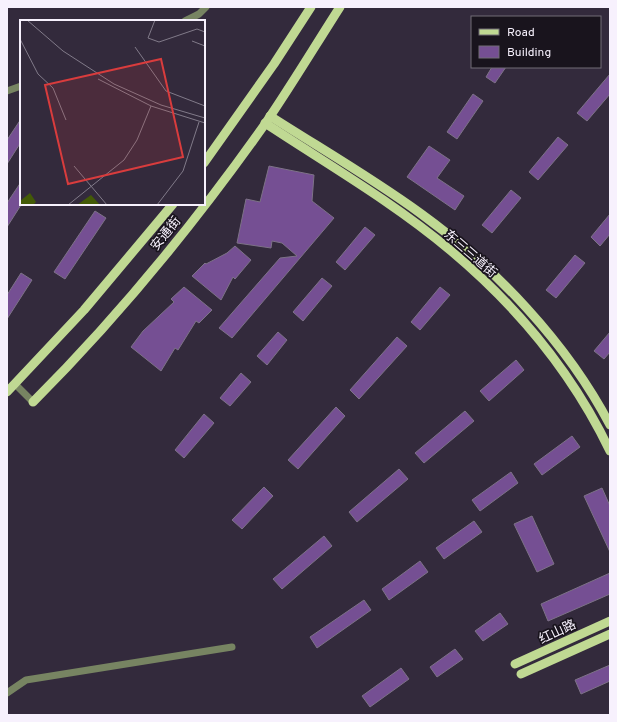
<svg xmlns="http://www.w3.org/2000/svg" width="617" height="722" font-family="Overpass,'Noto Sans SC',sans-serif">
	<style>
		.building { fill: #754f93; stroke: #7d7287 }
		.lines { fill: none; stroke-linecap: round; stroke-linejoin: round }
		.minor { stroke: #778462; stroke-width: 7 }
		.major { stroke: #c0d993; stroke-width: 9 }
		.labels { text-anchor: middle; stroke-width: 3.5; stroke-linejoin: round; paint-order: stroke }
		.street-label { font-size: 13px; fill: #f7f1fd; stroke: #19141d }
		.inset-road { fill: none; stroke: #817a89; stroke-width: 1 }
		.view { fill: #d93c3d; fill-opacity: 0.15; stroke: #d93c3d; stroke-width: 2 }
		.inset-edge { fill: none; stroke: #f7f1fd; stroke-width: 2 }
	</style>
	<rect width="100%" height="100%" fill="#332a3c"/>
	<!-- building -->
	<g class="building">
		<path d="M492,67H506L495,83L486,77Z"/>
		<path d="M610,74V94L587,121L577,113Z"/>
		<path d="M473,94L483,101L457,139L447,132Z"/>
		<path d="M21,119V142L7,164V140Z"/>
		<path d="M558,137L568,145L538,180L529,172Z"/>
		<path d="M429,146L450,160L437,178L464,196L455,210L407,177Z"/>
		<path d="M269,166L314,175L312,201L334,218L232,338L219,328L280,258L297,256L282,243L272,241L271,248L237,243L246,199L260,202Z"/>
		<path d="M21,182V205L7,227V203Z"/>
		<path d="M511,190L521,198L492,233L482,225Z"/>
		<path d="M95,211L106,218L65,279L54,272Z"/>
		<path d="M610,214V234L600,246L591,237Z"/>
		<path d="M365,227L375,235L345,270L336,262Z"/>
		<path d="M235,246L251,260L235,279L233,277L221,300L192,276L205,263L206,264L227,253Z"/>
		<path d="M575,255L585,263L556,298L546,290Z"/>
		<path d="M21,273L32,280L7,319V295Z"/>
		<path d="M322,278L332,286L303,321L293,312Z"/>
		<path d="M184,287L212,310L199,323L196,321L178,350L175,348L161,371L131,347L143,331L174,302L171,299Z"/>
		<path d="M440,287L450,295L420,330L411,322Z"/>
		<path d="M278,332L287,340L267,365L257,356Z"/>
		<path d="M610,332V352L604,359L594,351Z"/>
		<path d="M397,337L407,346L359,399L350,390Z"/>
		<path d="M516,360L524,370L489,401L480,391Z"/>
		<path d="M241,373L251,382L230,406L220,398Z"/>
		<path d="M336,407L345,416L298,469L288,460Z"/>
		<path d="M465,411L474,421L424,463L415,453Z"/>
		<path d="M204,414L214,423L184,458L175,450Z"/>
		<path d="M572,436L580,447L542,475L534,464Z"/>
		<path d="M399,469L408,479L357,522L349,512Z"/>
		<path d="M511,472L518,483L480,511L472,500Z"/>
		<path d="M264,487L273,496L242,529L232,520Z"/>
		<path d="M602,488L610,506V552L584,496Z"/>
		<path d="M532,516L554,564L537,572L514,524Z"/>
		<path d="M474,521L482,532L444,559L436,548Z"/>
		<path d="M324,536L332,546L282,589L273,579Z"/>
		<path d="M420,561L428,572L389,600L382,589Z"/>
		<path d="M610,573V594L548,621L541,604Z"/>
		<path d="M364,600L371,610L317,648L310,637Z"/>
		<path d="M500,613L508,624L483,641L475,631Z"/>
		<path d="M455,649L463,659L437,677L430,667Z"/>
		<path d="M610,665V681L581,694L575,680Z"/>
		<path d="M401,668L409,679L370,707L362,696Z"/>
	</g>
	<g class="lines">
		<!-- minor -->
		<g class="minor">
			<path d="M185,21L199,14L206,7"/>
			<path d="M7,91L21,86"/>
			<path d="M15,384L33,402"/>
			<path d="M7,693L26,680L232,647"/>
		</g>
		<!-- major -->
		<g class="major">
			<path d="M270,116C320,148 372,178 420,213C495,267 567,343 610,425"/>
			<path d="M265,123C327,164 393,202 450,250C517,306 572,372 610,451"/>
			<path d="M204,163L274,64L311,7"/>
			<path d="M7,392L84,310L173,204"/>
			<path d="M33,402C118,317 195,223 265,124C291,86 315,46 340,7"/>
			<path d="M515,664L610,621"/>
			<path d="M521,674L610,634"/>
		</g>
	</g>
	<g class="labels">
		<!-- street labels -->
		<g class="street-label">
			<text transform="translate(165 233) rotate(-51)" y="5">安通街</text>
			<text transform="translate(471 253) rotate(41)" y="5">东三三道街</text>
			<text transform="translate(557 631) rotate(-25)" y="5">红山路</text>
		</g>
	</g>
	<!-- overview -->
	<g transform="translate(20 20)">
		<rect width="185" height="185" fill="#332a3c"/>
		<path d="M10,173L16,182L13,185H0V181ZM71,175L80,185H57Z" fill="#435a07"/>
		<path class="inset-road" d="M7,0L43,31L94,64L141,85L185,98M135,0L128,18L139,22L177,9L185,12M0,19L18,54L33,68L46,100M172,21L185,26M115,27L146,71L185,86M78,59L131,86L185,103M54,146L87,185M48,185L104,140L117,120L131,86M137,185L163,151L179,102"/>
		<path class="view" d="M141,39L163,137L48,164L25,65Z"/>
		<rect width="185" height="185" class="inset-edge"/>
	</g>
	<!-- border -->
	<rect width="617" height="722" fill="none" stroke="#f7f1fd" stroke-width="16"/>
	<!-- legend -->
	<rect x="471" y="16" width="130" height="52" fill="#19141d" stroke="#726c77"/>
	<rect x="479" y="29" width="20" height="6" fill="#c0d993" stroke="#726c77"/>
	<text x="507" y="36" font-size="12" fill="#f7f1fd">Road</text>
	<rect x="479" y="46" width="20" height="12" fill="#754f93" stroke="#726c77"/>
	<text x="507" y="56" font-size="12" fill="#f7f1fd">Building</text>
</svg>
